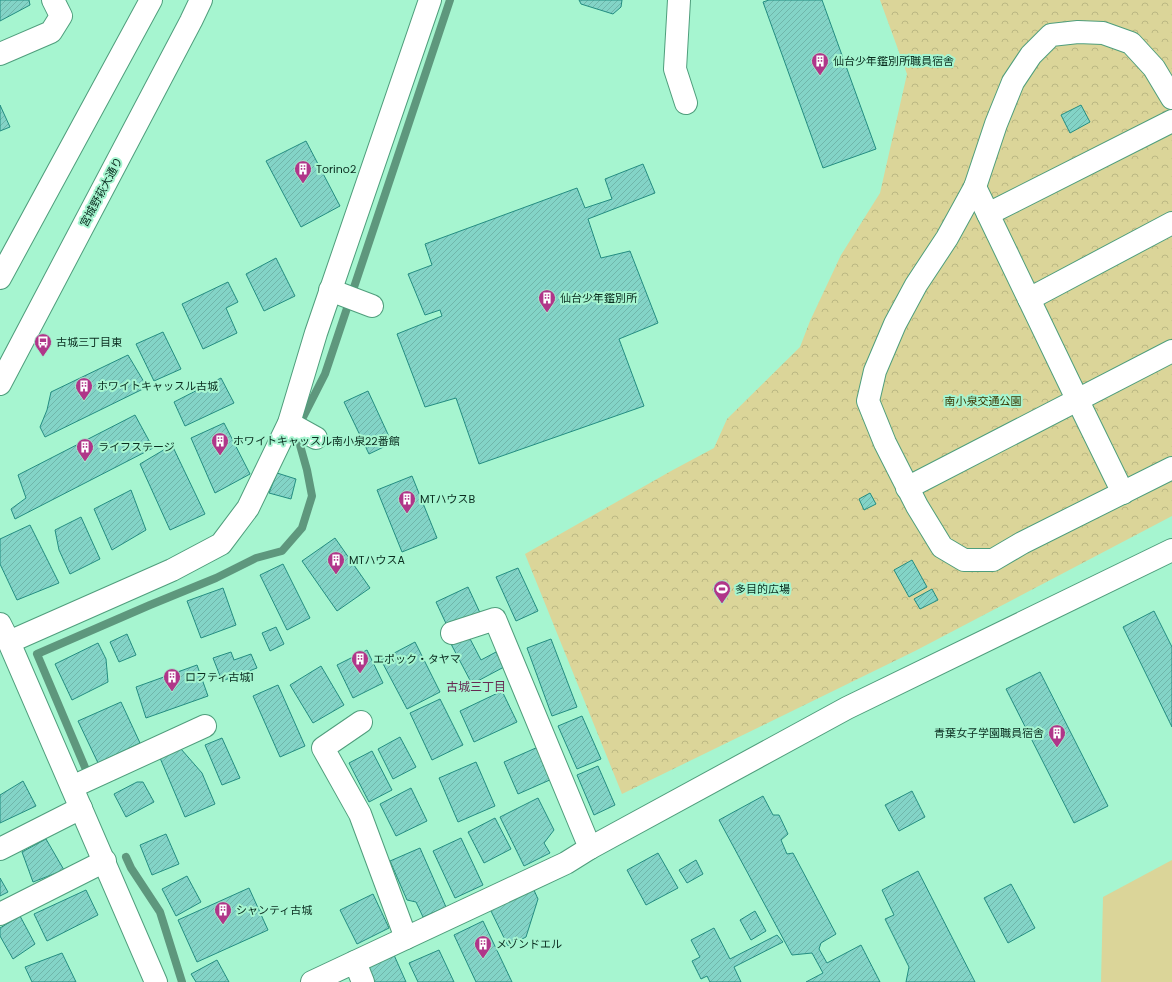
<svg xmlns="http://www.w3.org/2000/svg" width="1172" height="982" font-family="Poppins,'Noto Sans JP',sans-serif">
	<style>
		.green { fill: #dbd599 }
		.forest { fill: url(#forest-crowns) }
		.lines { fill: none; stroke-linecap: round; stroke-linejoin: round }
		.stream { stroke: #5e977d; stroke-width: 8 }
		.building { fill: url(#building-hatch); stroke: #248d81 }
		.minor-casing { stroke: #4f9e7c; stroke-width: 24 }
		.minor { stroke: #fff; stroke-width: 22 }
		.labels { text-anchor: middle; stroke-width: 4; stroke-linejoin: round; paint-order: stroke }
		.poi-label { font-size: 11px; fill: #092b1e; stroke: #a6f5d0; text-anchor: start }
		.street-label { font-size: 11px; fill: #092b1e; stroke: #a6f5d0 }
		.park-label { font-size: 11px; fill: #3b3602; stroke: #a6f5d0 }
		.neighbourhood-label { font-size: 12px; fill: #662a51; stroke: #a6f5d0 }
	</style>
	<defs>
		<pattern id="forest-crowns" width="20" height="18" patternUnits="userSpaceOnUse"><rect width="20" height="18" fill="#dbd599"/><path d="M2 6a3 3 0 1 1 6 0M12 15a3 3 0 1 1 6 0" fill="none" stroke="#bbb783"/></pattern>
		<pattern id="building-hatch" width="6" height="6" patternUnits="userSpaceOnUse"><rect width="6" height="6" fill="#83d4c7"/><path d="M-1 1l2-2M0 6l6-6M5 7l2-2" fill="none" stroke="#70b6aa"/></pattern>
	</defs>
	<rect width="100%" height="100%" fill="#a6f5d0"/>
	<!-- green -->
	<path class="green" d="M1172,860V982H1101L1103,897Z"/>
	<!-- forest -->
	<path class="forest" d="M880,0H1172V516L915,651L622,794L525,554L671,471L714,448L727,419L800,347L810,321L841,255L880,193L907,74Z"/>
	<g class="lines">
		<!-- stream -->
		<g class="stream">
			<path d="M87,772L37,654L150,605L216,578L256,558L282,551L302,528L312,496L307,470L296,431L325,374L450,0"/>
			<path d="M126,857L131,868L160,912L182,982"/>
		</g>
	</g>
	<!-- building -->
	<g class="building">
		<path d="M0,0H29L30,5L0,21Z"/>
		<path d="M579,0H622L621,7L613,14L581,4Z"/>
		<path d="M769,0H822L876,149L823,168L763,2Z"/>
		<path d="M0,105L10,127L0,131Z"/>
		<path d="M1081,105L1090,122L1070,133L1061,115Z"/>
		<path d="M306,141L340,206L301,227L266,161Z"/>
		<path d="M643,164L655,193L588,219L601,258L630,251L658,323L619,339L644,406L479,464L456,398L425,407L397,334L442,316L440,310L425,315L408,274L432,265L425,244L577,188L585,208L612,199L605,179Z"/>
		<path d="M276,258L295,296L264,311L246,274Z"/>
		<path d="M228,282L238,302L226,308L237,333L203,349L182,304Z"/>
		<path d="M163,332L181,369L154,381L136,344Z"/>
		<path d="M128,355L147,387L45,437L40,427L47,410L51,392Z"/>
		<path d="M221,378L234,403L185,426L174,402Z"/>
		<path d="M368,391L392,443L369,454L344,402Z"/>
		<path d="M135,415L153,448L15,519L11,509L26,498L18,475Z"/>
		<path d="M224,423L250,474L215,493L191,438Z"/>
		<path d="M172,445L205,514L170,530L140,464Z"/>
		<path d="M277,473L296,479L291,499L269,493Z"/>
		<path d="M412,476L437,538L402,552L377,490Z"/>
		<path d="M131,490L146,530L112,550L94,509Z"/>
		<path d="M870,493L876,504L864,510L859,499Z"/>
		<path d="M81,517L100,559L70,574L59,550L55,530Z"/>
		<path d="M30,525L59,583L17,600L0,564V539Z"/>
		<path d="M335,538L370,588L337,611L302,561Z"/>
		<path d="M912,560L927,587L909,597L894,570Z"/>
		<path d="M283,564L310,618L287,630L260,575Z"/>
		<path d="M518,568L538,611L516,621L496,577Z"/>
		<path d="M468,587L481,615L449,630L436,602Z"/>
		<path d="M223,588L236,625L201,638L187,601Z"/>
		<path d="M932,589L938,600L920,609L914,599Z"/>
		<path d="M1154,611L1172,647V727L1123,627Z"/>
		<path d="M276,627L284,644L270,651L262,633Z"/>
		<path d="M127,634L136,655L119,662L110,642Z"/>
		<path d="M468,635L481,660L496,652L504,667L472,684L451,644Z"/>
		<path d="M551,639L577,707L552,716L527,648Z"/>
		<path d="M415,642L440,692L407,709L381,660Z"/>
		<path d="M98,643L106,659L108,682L72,700L55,664Z"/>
		<path d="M367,650L383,683L353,698L337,665Z"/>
		<path d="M231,652L234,660L251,654L257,668L222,681L213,658Z"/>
		<path d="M197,665L208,696L146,718L136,687Z"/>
		<path d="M321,666L344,705L313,723L290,685Z"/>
		<path d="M1040,672L1108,806L1074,823L1006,689Z"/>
		<path d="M278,685L305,746L280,757L253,696Z"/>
		<path d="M502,691L517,722L474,742L460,711Z"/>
		<path d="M440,699L463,745L432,760L410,713Z"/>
		<path d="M121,702L140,743L98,763L78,721Z"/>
		<path d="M582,716L601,759L577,769L558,726Z"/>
		<path d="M400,737L416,767L393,779L378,749Z"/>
		<path d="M222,738L240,778L222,785L205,745Z"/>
		<path d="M538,747L552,779L518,794L504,762Z"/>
		<path d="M181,749L202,773L215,804L185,817L160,758Z"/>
		<path d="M372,751L392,790L369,802L349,763Z"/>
		<path d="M476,762L495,806L458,822L439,778Z"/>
		<path d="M598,766L615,805L594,815L577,775Z"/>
		<path d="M23,781L36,806L0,823V795Z"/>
		<path d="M137,782H143L154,802L126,817L114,794Z"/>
		<path d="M411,788L427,821L396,836L380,804Z"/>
		<path d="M912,791L925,817L899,831L885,805Z"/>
		<path d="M763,796L773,815H779L788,834L781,840L787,854L793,853L836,934L821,943L819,949L827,963L861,945L880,982H806L823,973L812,953L792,955L719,820Z"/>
		<path d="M538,798L554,830L544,843L550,853L524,866L500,817Z"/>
		<path d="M495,818L511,849L484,863L468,832Z"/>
		<path d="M166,834L179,864L152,875L140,845Z"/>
		<path d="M461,838L483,885L455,898L433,851Z"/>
		<path d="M46,839L64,870L33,882L22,852Z"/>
		<path d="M420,848L446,907L423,917L416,902L407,900L390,861Z"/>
		<path d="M658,853L678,888L646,905L627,870Z"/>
		<path d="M696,860L703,874L687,883L679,870Z"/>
		<path d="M918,871L975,982H906L909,967L885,919L894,915L882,890Z"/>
		<path d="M187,876L201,902L176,916L162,889Z"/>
		<path d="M0,878L8,892L0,896Z"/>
		<path d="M1011,884L1035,928L1008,943L984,898Z"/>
		<path d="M249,888L268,930L197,962L178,920Z"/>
		<path d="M533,888L538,899L526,937L508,946L490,909Z"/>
		<path d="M86,890L98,915L47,941L34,914Z"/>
		<path d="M373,894L389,928L357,944L340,910Z"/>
		<path d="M755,911L766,931L751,940L740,920Z"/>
		<path d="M20,916L35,944L13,959L0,936V928Z"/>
		<path d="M483,921L512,982H476L454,935Z"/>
		<path d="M714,928L730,959L777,935L783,942L734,967L741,982H710L707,976L701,979L692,961L700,957L691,940Z"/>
		<path d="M439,950L454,982H418L409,963Z"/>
		<path d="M62,953L76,982H32L25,967Z"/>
		<path d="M394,955L406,982H372L366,968Z"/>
		<path d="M217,960L229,982H196L191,974Z"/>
	</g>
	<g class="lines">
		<!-- minor casing -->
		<g class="minor-casing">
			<g id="minor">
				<path d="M679,0L675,69L686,103"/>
				<path d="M0,54L51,32L61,16L53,0"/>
				<path d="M1172,98L1154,68L1131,43L1103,33L1078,32L1051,35L1031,55L1013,82L996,124L975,187L947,238L916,285L895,324L875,371L868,401L885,443L917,506L942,547L964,560H993L1022,543L1172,468"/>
				<path d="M975,187L1078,401L1123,493"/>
				<path d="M988,214L1172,121"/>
				<path d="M0,278L151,0"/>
				<path d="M330,290L372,306"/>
				<path d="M1029,299L1172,223"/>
				<path d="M0,384L191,21L201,0"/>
				<path d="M289,423L316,438"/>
				<path d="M907,488L1172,351"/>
				<path d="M0,624L9,642L156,982"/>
				<path d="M9,642L172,570L221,544L248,508L289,423L316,333L430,0"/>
				<path d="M361,722L323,748L360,814L406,938"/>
				<path d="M72,787L205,726"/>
				<path d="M590,848L847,708L1172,550"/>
				<path d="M0,849L81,808"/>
				<path d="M0,914L105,861"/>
				<path d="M355,962L363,982"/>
				<path d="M312,982L566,863L590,848L495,619L452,633"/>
			</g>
		</g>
		<!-- minor -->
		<use href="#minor" class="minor"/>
	</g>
	<!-- icons -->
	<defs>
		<g id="building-pin" transform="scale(0.9)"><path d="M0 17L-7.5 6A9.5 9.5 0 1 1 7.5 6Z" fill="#b03689" stroke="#a6f5d0"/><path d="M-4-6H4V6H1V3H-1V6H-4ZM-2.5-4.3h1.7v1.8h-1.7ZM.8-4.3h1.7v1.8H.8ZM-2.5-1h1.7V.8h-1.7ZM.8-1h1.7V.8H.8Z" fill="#fff"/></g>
		<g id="bus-pin" transform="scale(0.9)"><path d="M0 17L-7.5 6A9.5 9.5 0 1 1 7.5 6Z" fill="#b03689" stroke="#a6f5d0"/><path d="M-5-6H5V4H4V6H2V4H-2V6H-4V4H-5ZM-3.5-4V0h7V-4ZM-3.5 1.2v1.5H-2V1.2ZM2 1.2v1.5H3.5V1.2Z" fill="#fff"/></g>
		<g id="stadium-pin" transform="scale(0.9)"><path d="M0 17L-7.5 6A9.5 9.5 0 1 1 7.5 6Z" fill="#b03689" stroke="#a6f5d0"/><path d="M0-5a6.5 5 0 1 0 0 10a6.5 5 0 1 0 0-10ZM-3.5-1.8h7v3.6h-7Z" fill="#fff"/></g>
	</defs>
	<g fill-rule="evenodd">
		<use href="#building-pin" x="820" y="61"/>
		<use href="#building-pin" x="303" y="169"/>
		<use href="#building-pin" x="547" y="298"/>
		<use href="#bus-pin" x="43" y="342"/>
		<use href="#building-pin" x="84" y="386"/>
		<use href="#building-pin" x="220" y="441"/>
		<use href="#building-pin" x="85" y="447"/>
		<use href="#building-pin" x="407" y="499"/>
		<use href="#building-pin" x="336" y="560"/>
		<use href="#stadium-pin" x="722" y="589"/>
		<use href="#building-pin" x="360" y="659"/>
		<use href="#building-pin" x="172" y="677"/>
		<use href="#building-pin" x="1057" y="733"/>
		<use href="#building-pin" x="223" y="910"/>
		<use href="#building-pin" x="483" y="944"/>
	</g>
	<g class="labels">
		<!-- poi labels -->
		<g class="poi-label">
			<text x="833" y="65">仙台少年鑑別所職員宿舎</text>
			<text x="316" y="173">Torino2</text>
			<text x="560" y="302">仙台少年鑑別所</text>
			<text x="56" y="346">古城三丁目東</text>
			<text x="97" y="390">ホワイトキャッスル古城</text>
			<text x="233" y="445">ホワイトキャッスル南小泉22番館</text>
			<text x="98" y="451">ライフステージ</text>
			<text x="420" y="503">MTハウスB</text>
			<text x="349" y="564">MTハウスA</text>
			<text x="735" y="593">多目的広場</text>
			<text x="373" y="663">エポック・タヤマ</text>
			<text x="185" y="681">ロフティ古城1</text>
			<text x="1044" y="737" text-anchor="end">青葉女子学園職員宿舎</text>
			<text x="236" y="914">シャンティ古城</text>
			<text x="496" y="948">メゾンドエル</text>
		</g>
		<!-- street labels -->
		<g class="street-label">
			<text transform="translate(101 192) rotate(-62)" y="4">宮城野萩大通り</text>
		</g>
		<!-- park labels -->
		<g class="park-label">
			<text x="983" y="405">南小泉交通公園</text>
		</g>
		<!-- neighbourhood labels -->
		<g class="neighbourhood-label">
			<text x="476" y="691">古城三丁目</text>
		</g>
	</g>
</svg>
